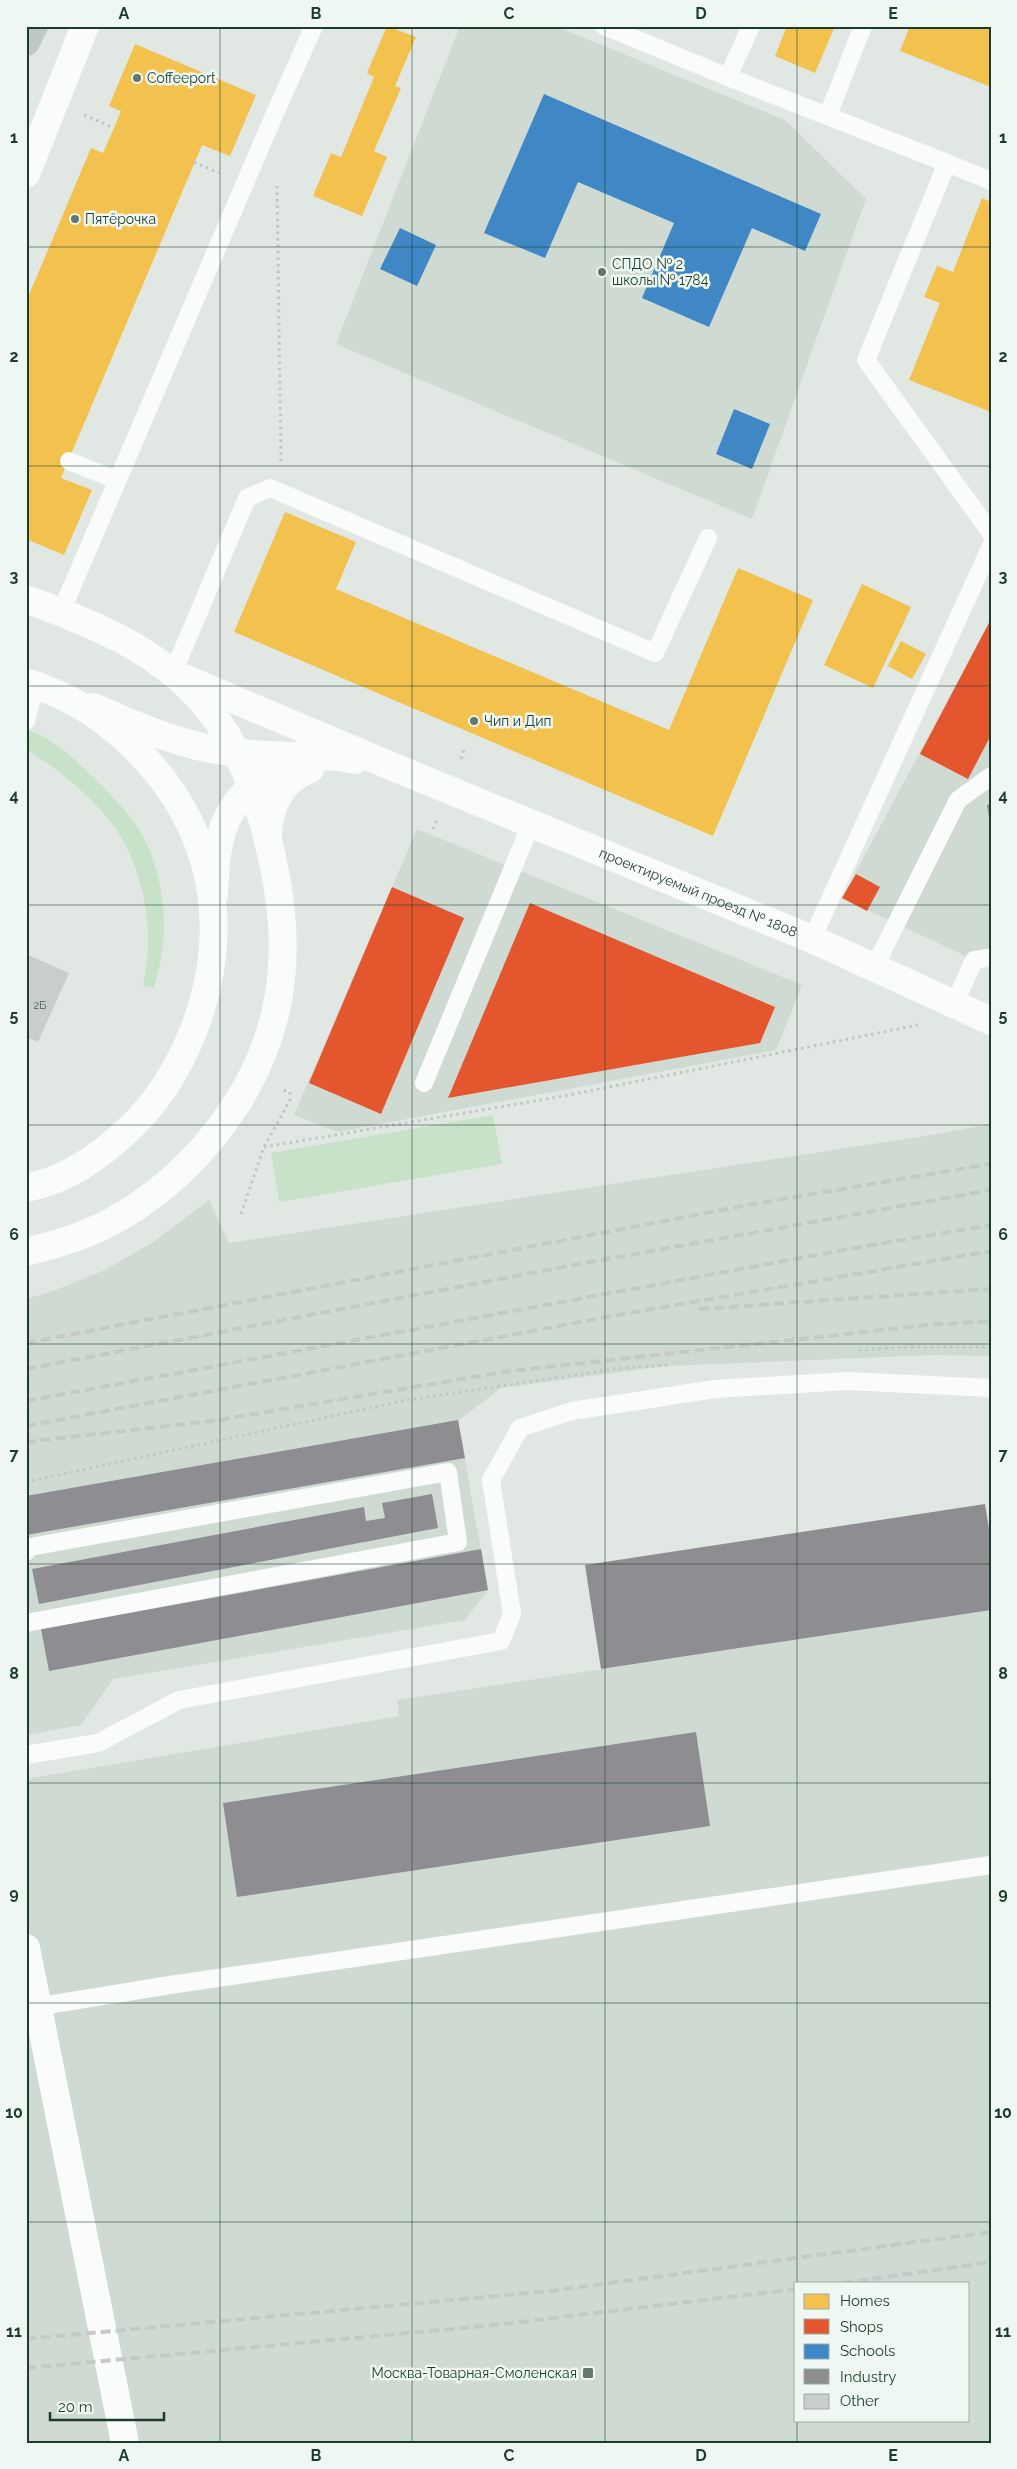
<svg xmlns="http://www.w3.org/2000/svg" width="1017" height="2469" font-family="Raleway,sans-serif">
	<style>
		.built { fill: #cedad2; fill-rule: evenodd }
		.green { fill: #c8e2ca }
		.homes { fill: #f2c14e }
		.shops { fill: #e4572e }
		.schools { fill: #3f88c5 }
		.industry { fill: #8d8d92 }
		.building { fill: #c8cfcb }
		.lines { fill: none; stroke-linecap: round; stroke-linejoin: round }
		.path { stroke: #bec8c3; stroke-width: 3; stroke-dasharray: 2.5 4; stroke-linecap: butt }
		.lane { stroke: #fafcfb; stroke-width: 18 }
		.street { stroke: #fafcfb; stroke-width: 28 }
		.secondary { stroke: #fafcfb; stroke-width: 28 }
		.primary { stroke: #bfc9c3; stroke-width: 28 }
		.rail { stroke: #c5cac8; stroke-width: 4; stroke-dasharray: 10 5; stroke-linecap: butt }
		.grid { fill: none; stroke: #1e3c2d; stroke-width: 1; stroke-opacity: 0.55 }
		.poi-dot { fill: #62786d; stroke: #eef7f1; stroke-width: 2 }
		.labels { text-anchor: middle; stroke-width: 5; stroke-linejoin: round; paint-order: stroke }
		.number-label { font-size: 11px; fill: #496255 }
		.poi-label { font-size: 14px; fill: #1e3c2d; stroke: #eef7f1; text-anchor: start }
		.street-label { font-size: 14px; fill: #1e3c2d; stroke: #eef7f1 }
		.neatline { fill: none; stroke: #1e3c2d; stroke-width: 2 }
		.grid-label { font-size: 16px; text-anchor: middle; font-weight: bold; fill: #1e3c2d }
	</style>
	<rect width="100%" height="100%" fill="#e1e8e3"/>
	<!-- built -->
	<g class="built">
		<path d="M460,26H555L785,120L866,199L752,519L336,344Z"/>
		<path d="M991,619V968L842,898Z"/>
		<path d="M417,829L802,985L776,1050L338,1132L294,1115Z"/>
		<path d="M991,1124V1356L936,1355L665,1366L501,1388L458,1421L488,1590L465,1620L113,1679L81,1725L26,1735V1299L53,1291L105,1270L152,1243L209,1200L229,1243L925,1136Z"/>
		<path d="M991,1610V2443H26V1779L399,1716L397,1700ZM796,2283H968V2420H796Z"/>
	</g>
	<!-- green -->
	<g class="green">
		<path d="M26,730C51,736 73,758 91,775C109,793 128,811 141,833C159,864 167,909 163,944C162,959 157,974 154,988L143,986C145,972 148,958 148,944C149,912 140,872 125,844C107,808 60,770 26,749Z"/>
		<path d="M493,1115L502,1164L279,1202L271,1153Z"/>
	</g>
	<!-- homes -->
	<g class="homes">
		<path d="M387,26L416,37L395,86L401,88L374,151L387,157L362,216L313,196L331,153L341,157L374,77L367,73Z"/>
		<path d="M787,26H835L815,73L775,56Z"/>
		<path d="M910,26H991V87L900,51Z"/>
		<path d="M135,44L256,95L230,156L202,145L61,478L92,490L64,555L26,539V302L91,148L103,153L114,128L121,111L109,106Z"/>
		<path d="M982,198L991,202V412L909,380L940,303L924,297L937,266L953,272Z"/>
		<path d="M285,512L356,542L336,589L669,730L738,568L813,600L713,836L234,632Z"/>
		<path d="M862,584L911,607L873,688L824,665Z"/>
		<path d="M901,641L926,654L912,679L888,666Z"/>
	</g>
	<!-- shops -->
	<g class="shops">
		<path d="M991,619V735L968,779L920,754Z"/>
		<path d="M856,874L880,887L867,911L842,898Z"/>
		<path d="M392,887L464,918L381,1114L309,1083Z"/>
		<path d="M530,903L775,1007L760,1043L448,1098Z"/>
	</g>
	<!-- schools -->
	<g class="schools">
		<path d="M544,94L821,214L805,251L752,228L709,327L642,298L674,223L578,182L545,258L484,233Z"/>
		<path d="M400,228L436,245L417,286L380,269Z"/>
		<path d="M734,409L770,424L752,469L716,454Z"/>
	</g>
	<!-- industry -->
	<g class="industry">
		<path d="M991,804V822H990L987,805Z"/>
		<path d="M458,1420L465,1458L26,1535V1496Z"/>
		<path d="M432,1494L438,1528L39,1604L32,1569L364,1507L366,1521L385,1518L382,1503Z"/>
		<path d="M985,1504L991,1541V1610L601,1669L585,1565Z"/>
		<path d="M481,1549L488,1590L49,1671L41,1629Z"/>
		<path d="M696,1732L710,1826L237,1897L223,1803Z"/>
	</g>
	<!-- building -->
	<path class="building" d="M26,954L69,973L38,1042L26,1037Z"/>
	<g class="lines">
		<!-- path -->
		<g class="path">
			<path d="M84,115L114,128"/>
			<path d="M194,162L219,173"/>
			<path d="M277,186L281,462"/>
			<path d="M461,759L465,747"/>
			<path d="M433,829L436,821"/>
			<path d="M264,1147L564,1096L918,1025"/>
			<path d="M241,1214L264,1147L290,1100V1092L283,1090"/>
			<path d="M859,1350L909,1347H991"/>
			<path d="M26,1482L407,1400L622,1368L668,1365"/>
		</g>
		<!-- lane -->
		<g class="lane">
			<path d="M604,26L728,77L751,26"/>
			<path d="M728,77L947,163L866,360L991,533"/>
			<path d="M828,115L863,26"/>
			<path d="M947,163L991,181"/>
			<path d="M69,461L116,480"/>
			<path d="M61,612L276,111L314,26"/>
			<path d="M173,673L247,498L270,488L655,653L708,538"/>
			<path d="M26,721L35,685"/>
			<path d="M812,939L991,546"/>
			<path d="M874,968L958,800L991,776"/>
			<path d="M954,1005L974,960L991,957"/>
			<path d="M424,1083L531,824"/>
			<path d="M26,1552L30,1547L448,1472L458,1542L26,1623"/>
			<path d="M26,1755L98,1743L179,1700L501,1641L512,1614L491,1480L520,1428L572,1411L715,1389L848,1381L991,1388"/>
			<path d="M29,2008L170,1985L991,1865"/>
		</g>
		<!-- street -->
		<g class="street">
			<path id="s1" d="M174,674L403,771L812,939L991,1021"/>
			<path d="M94,707C130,724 166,739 206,748C249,757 296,755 340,757L355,760"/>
			<path d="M268,841C267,810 280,780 310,769"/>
			<path d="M214,895C216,847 219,808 262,779C275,770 289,763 305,762"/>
		</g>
		<!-- secondary -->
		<g class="secondary">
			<path d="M26,174L85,26"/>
			<path d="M26,599C94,624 163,651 209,710C240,748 258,798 269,845C282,897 288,957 276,1010C256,1099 190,1179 111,1222C85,1236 55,1245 26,1252"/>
			<path d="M26,682C68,695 100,715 132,745C214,824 234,927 193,1032C178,1069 158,1102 129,1129C99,1157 67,1180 26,1188"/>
			<path d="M26,1948L125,2443"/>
		</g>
		<!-- primary -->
		<path class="primary" d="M26,42L34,26"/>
		<!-- rail -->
		<g class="rail">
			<path d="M699,1309L991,1289"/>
			<path d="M26,1343L753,1204L991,1164"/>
			<path d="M26,1369L563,1267L991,1190"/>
			<path d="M26,1401L849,1249L991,1225"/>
			<path d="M26,1426L612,1316L991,1251"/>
			<path d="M26,1442L219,1420L503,1372L927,1325L991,1321"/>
			<path d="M843,2283L991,2262"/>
			<path d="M26,2339L550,2291L991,2232"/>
			<path d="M26,2368L495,2325L796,2289"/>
		</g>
	</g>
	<!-- grid -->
	<path class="grid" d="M220,26V2443M412,26V2443M605,26V2443M797,26V2283M26,247H991M26,466H991M26,686H991M26,905H991M26,1125H991M26,1344H991M26,1564H991M26,1783H991M26,2003H991M26,2222H991M797,2420V2443"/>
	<!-- markers -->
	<g class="poi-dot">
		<circle cx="137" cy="78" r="5"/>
		<circle cx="75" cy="219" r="5"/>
		<circle cx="602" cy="272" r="5"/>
		<circle cx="474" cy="721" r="5"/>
		<rect x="582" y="2367" width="12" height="12" rx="2.5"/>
	</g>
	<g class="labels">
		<!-- number labels -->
		<g class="number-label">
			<text x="40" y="1009">2Б</text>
		</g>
		<!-- poi labels -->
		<g class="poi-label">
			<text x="147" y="83">Coffeeport</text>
			<text x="85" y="224">Пятёрочка</text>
			<text x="612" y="269">СПДО № 2<tspan x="612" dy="16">школы № 1784</tspan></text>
			<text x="484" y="726">Чип и Дип</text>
			<text x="577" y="2378" text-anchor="end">Москва-Товарная-Смоленская</text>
		</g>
		<!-- street labels -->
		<g class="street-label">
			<text dy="5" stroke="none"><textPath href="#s1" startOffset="568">проектируемый проезд № 1808</textPath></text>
		</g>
	</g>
	<!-- border -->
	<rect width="1017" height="2469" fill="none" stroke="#eef7f1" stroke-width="55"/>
	<!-- legend -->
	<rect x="794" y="2282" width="175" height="140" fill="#eef7f1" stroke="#9baca3"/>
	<rect x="804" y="2294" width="25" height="15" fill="#f2c14e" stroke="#9baca3"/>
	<text x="840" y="2306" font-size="15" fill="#1e3c2d">Homes</text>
	<rect x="804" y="2319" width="25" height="15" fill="#e4572e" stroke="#9baca3"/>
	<text x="840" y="2332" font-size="15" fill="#1e3c2d">Shops</text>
	<rect x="804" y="2344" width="25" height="15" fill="#3f88c5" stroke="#9baca3"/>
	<text x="840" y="2356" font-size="15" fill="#1e3c2d">Schools</text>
	<rect x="804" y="2369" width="25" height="15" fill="#8d8d92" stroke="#9baca3"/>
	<text x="840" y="2382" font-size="15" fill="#1e3c2d">Industry</text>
	<rect x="804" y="2394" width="25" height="15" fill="#c8cfcb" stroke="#9baca3"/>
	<text x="840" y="2406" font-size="15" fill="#1e3c2d">Other</text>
	<!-- scale -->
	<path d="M50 2412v8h114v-8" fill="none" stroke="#1e3c2d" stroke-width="2.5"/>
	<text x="58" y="2412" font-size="15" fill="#1e3c2d" stroke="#eef7f1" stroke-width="4" paint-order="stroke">20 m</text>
	<rect x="28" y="28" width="962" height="2414" class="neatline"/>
	<g class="grid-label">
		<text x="124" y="19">A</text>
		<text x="316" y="19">B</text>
		<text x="509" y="19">C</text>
		<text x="701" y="19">D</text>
		<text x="893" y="19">E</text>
		<text x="14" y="143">1</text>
		<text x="1003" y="143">1</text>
		<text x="14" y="362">2</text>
		<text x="1003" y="362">2</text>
		<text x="14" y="582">3</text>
		<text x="1003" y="582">3</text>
		<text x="14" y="801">4</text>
		<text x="1003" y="801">4</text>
		<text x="14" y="1021">5</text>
		<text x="1003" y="1021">5</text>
		<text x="14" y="1240">6</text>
		<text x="1003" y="1240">6</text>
		<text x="14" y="1460">7</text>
		<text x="1003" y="1460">7</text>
		<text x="14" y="1679">8</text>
		<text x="1003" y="1679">8</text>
		<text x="14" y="1899">9</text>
		<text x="1003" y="1899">9</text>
		<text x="14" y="2118">10</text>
		<text x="1003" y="2118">10</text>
		<text x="14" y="2337">11</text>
		<text x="1003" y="2337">11</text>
		<text x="124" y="2461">A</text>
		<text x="316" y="2461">B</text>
		<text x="509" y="2461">C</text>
		<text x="701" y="2461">D</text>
		<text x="893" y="2461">E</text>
	</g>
</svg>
